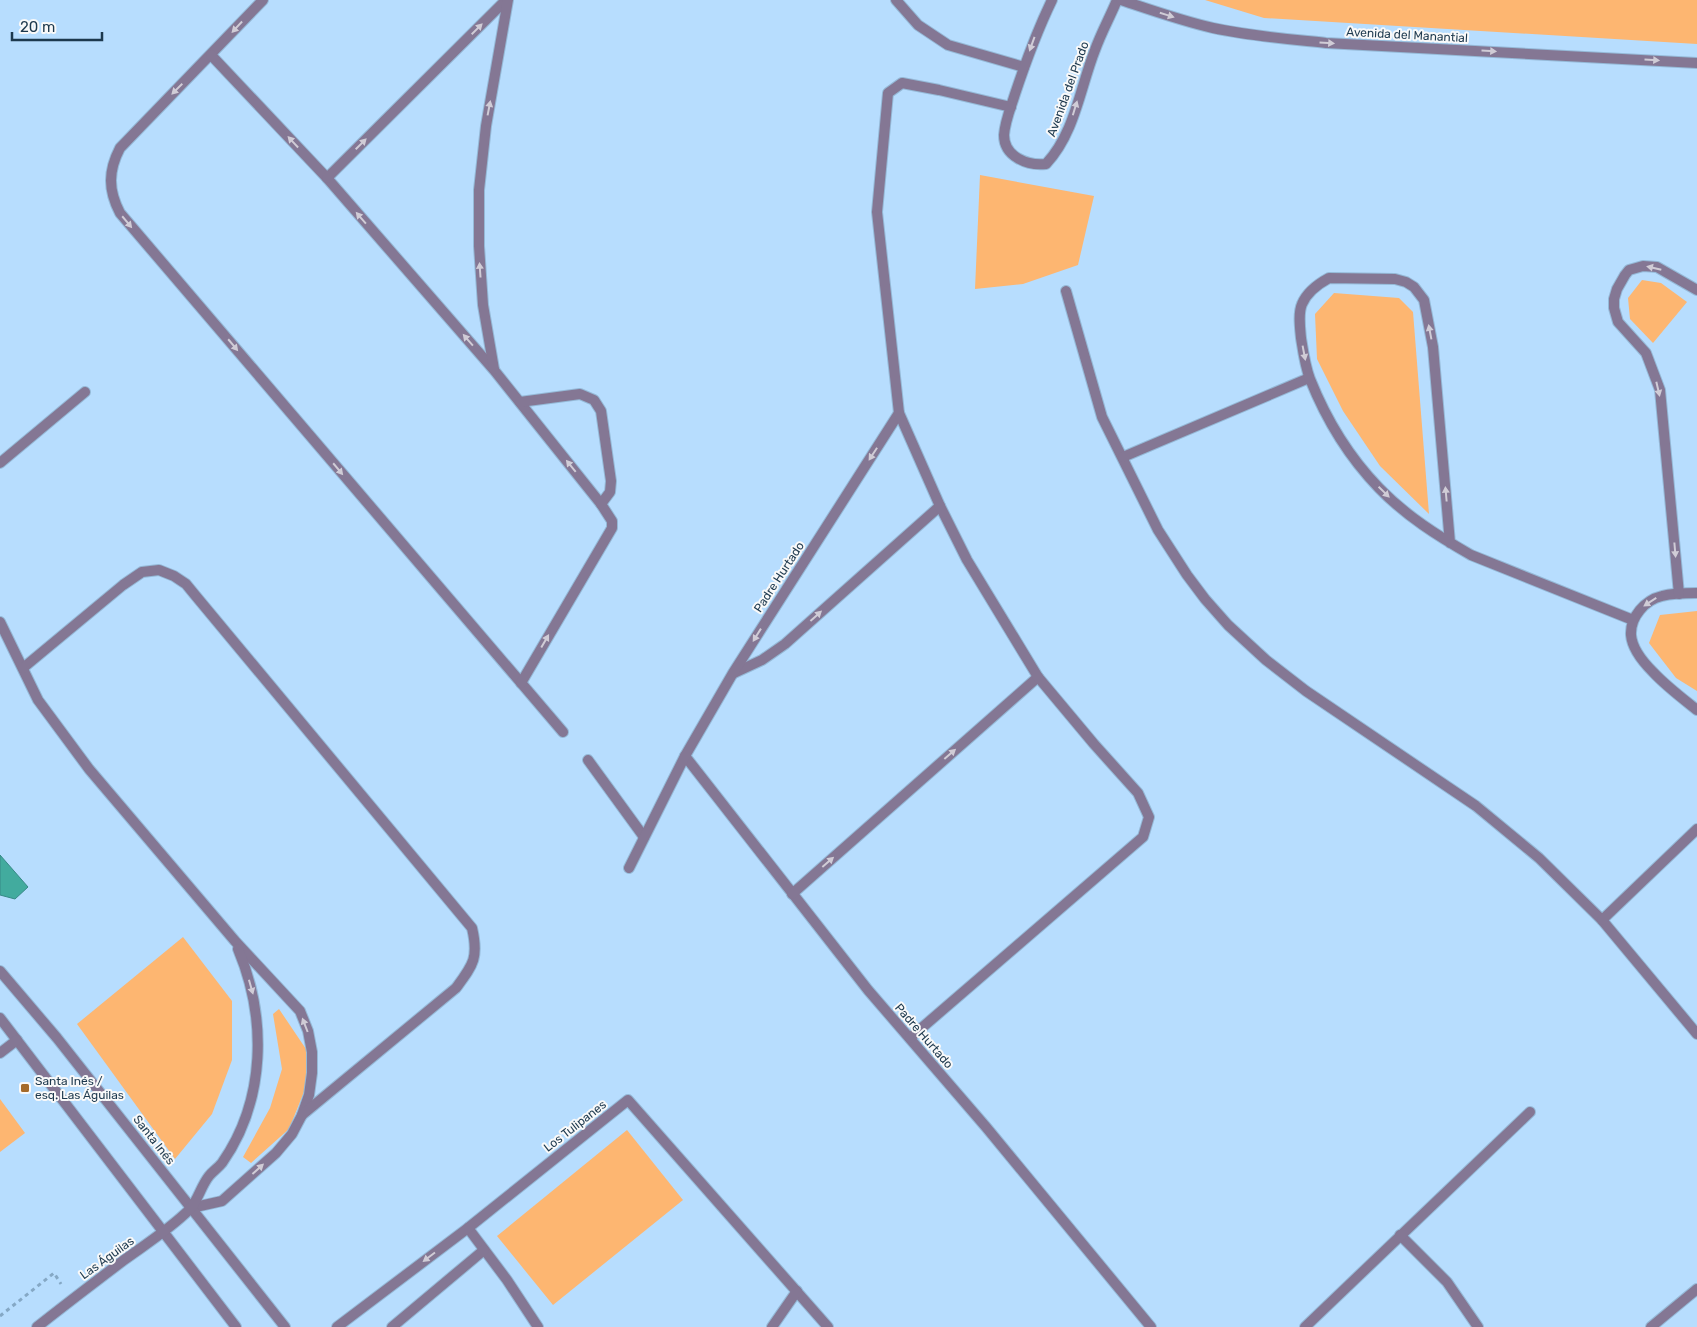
<svg xmlns="http://www.w3.org/2000/svg" width="1697" height="1327" font-family="Rubik,sans-serif">
	<style>
		.green { fill: #fdb671 }
		.water { fill: #42ab9e; stroke: #378986 }
		.lines { fill: none; stroke-linecap: round; stroke-linejoin: round }
		.lane-casing { stroke: #95b9d7; stroke-width: 12 }
		.street-casing { stroke: #95b9d7; stroke-width: 12 }
		.path { stroke: #85a8c5; stroke-width: 3; stroke-dasharray: 4 4; stroke-linecap: butt }
		.lane { stroke: #847794; stroke-width: 10 }
		.street { stroke: #847794; stroke-width: 10 }
		.oneway { fill: #d0ccd6 }
		.poi-dot { fill: #a46a2a; stroke: #f9f9f9; stroke-width: 2 }
		.labels { text-anchor: middle; stroke-width: 4; stroke-linejoin: round; paint-order: stroke }
		.street-label { font-size: 12px; fill: #1d394e; stroke: #f9f9f9 }
		.poi-label { font-size: 12px; fill: #1d394e; stroke: #f9f9f9; text-anchor: start }
	</style>
	<rect width="100%" height="100%" fill="#b7ddfe"/>
	<!-- green -->
	<g class="green">
		<path d="M1205,0H1697V44L1264,18Z"/>
		<path d="M980,175L1094,196L1078,265L1023,284L975,289Z"/>
		<path d="M1642,280L1661,283L1687,302L1653,343L1630,319L1628,298Z"/>
		<path d="M1334,293L1399,298L1413,312L1429,514L1380,466L1343,411L1317,359L1315,314Z"/>
		<path d="M1697,611V691L1676,678L1649,643L1660,615Z"/>
		<path d="M183,937L232,1001V1060L212,1114L175,1159L77,1024Z"/>
		<path d="M279,1009L306,1049V1087L289,1129L251,1163L243,1157L270,1108L282,1069L273,1014Z"/>
		<path d="M0,1099L25,1133L0,1152Z"/>
		<path d="M627,1130L683,1200L553,1305L497,1236Z"/>
	</g>
	<!-- water -->
	<path class="water" d="M0,855L28,887L15,899L0,895Z"/>
	<g class="lines">
		<!-- lane casing -->
		<g class="lane-casing">
			<g id="lane">
				<path d="M1400,1235L1447,1282L1478,1327"/>
				<path d="M1305,1327L1530,1112"/>
				<path d="M1651,1327L1697,1289"/>
			</g>
		</g>
		<!-- street casing -->
		<g class="street-casing">
			<g id="street">
				<path d="M263,0L120,148C108,171 108,190 120,213L563,732"/>
				<path d="M896,0L918,25L948,45L1024,67"/>
				<path d="M1052,0C1037,31 1026,61 1015,94C1011,107 1005,121 1004,135C1004,157 1028,166 1046,164C1075,133 1080,88 1095,50C1101,33 1110,17 1117,0"/>
				<path d="M1121,0C1151,10 1182,21 1213,28C1250,36 1288,39 1326,43L1697,63"/>
				<path d="M211,55L327,178L494,370L601,504L612,521V528L521,683"/>
				<path d="M327,178L506,0"/>
				<path d="M1066,291L1102,417L1158,530L1187,575L1205,599L1228,625L1266,660L1306,691L1476,806L1539,858L1602,920L1697,1034"/>
				<path d="M494,369L483,305L479,246V190L486,126L508,0"/>
				<path d="M520,402L580,394L594,400L601,411L611,481L610,492L601,504"/>
				<path d="M1123,457L1309,378"/>
				<path d="M0,463L85,392"/>
				<path d="M1450,543L1433,347L1424,300L1414,287L1406,282L1395,279L1329,278C1318,284 1307,292 1302,304C1298,313 1300,328 1301,338C1303,351 1305,366 1310,379C1326,419 1349,457 1379,488C1406,516 1438,536 1471,555L1633,620"/>
				<path d="M1697,593C1686,593 1673,593 1662,596C1645,600 1630,617 1631,635C1632,648 1644,663 1653,672C1666,686 1682,698 1697,710"/>
				<path d="M1679,594L1660,390L1646,353L1618,322L1614,308V299L1617,289L1625,275L1629,270L1643,266L1657,267L1697,290"/>
				<path d="M0,622L38,700L89,769L235,941L300,1011L308,1031L312,1052V1073L309,1095L302,1115L292,1134L276,1153L222,1201L191,1208"/>
				<path d="M23,668L123,585L142,572L159,570L174,576L186,584L195,595L472,928C479,958 473,965 456,988L302,1115"/>
				<path d="M734,673L762,660L785,644L940,506"/>
				<path d="M685,756L868,990L986,1127L1151,1327"/>
				<path d="M588,760L644,837"/>
				<path d="M629,868L685,756L733,673L899,413"/>
				<path d="M792,894L1038,677"/>
				<path d="M1602,920L1697,829"/>
				<path d="M0,971L57,1038L285,1327"/>
				<path d="M0,1018L236,1327"/>
				<path d="M910,1038L1143,837L1149,817L1138,793L1094,744L1038,677L967,560L940,506L899,413L877,212L888,93L902,83L939,90L1011,107"/>
				<path d="M0,1053L17,1040"/>
				<path d="M468,1228L507,1280L538,1327"/>
				<path d="M37,1327C66,1304 95,1282 124,1260C146,1244 170,1229 190,1209C198,1200 201,1186 209,1176C213,1171 218,1168 222,1163C266,1100 267,1018 238,949"/>
				<path d="M337,1327L468,1228L628,1100L828,1327"/>
				<path d="M392,1327L484,1250"/>
				<path d="M772,1327L797,1291"/>
			</g>
		</g>
		<!-- path -->
		<path class="path" d="M0,1316L54,1273L61,1284"/>
		<!-- lane -->
		<use href="#lane" class="lane"/>
		<!-- street -->
		<use href="#street" class="street"/>
	</g>
	<!-- one-way arrows -->
	<defs><path id="oneway-solid" d="M-6-.8H1V-3.2L6.5 0L1 3.2V.8H-6Z" transform="scale(1.25)"/></defs>
	<g class="oneway">
		<use href="#oneway-solid" transform="translate(1167 15) rotate(17)"/>
		<use href="#oneway-solid" transform="translate(237 27) rotate(133)"/>
		<use href="#oneway-solid" transform="translate(477 29) rotate(-45)"/>
		<use href="#oneway-solid" transform="translate(1327 43) rotate(4)"/>
		<use href="#oneway-solid" transform="translate(1032 44) rotate(110)"/>
		<use href="#oneway-solid" transform="translate(1489 51) rotate(3)"/>
		<use href="#oneway-solid" transform="translate(1652 60) rotate(3)"/>
		<use href="#oneway-solid" transform="translate(177 89) rotate(135)"/>
		<use href="#oneway-solid" transform="translate(489 108) rotate(-79)"/>
		<use href="#oneway-solid" transform="translate(1075 108) rotate(-73)"/>
		<use href="#oneway-solid" transform="translate(293 142) rotate(-133)"/>
		<use href="#oneway-solid" transform="translate(361 144) rotate(-45)"/>
		<use href="#oneway-solid" transform="translate(361 218) rotate(-131)"/>
		<use href="#oneway-solid" transform="translate(127 222) rotate(50)"/>
		<use href="#oneway-solid" transform="translate(1654 268) rotate(-167)"/>
		<use href="#oneway-solid" transform="translate(480 270) rotate(-94)"/>
		<use href="#oneway-solid" transform="translate(1430 332) rotate(-101)"/>
		<use href="#oneway-solid" transform="translate(468 340) rotate(-131)"/>
		<use href="#oneway-solid" transform="translate(233 345) rotate(50)"/>
		<use href="#oneway-solid" transform="translate(1304 353) rotate(79)"/>
		<use href="#oneway-solid" transform="translate(1658 389) rotate(77)"/>
		<use href="#oneway-solid" transform="translate(873 454) rotate(123)"/>
		<use href="#oneway-solid" transform="translate(571 466) rotate(-129)"/>
		<use href="#oneway-solid" transform="translate(338 469) rotate(50)"/>
		<use href="#oneway-solid" transform="translate(1384 492) rotate(44)"/>
		<use href="#oneway-solid" transform="translate(1446 494) rotate(-95)"/>
		<use href="#oneway-solid" transform="translate(1675 550) rotate(85)"/>
		<use href="#oneway-solid" transform="translate(1650 602) rotate(147)"/>
		<use href="#oneway-solid" transform="translate(816 616) rotate(-42)"/>
		<use href="#oneway-solid" transform="translate(757 635) rotate(122)"/>
		<use href="#oneway-solid" transform="translate(545 641) rotate(-60)"/>
		<use href="#oneway-solid" transform="translate(950 754) rotate(-41)"/>
		<use href="#oneway-solid" transform="translate(828 862) rotate(-41)"/>
		<use href="#oneway-solid" transform="translate(251 987) rotate(74)"/>
		<use href="#oneway-solid" transform="translate(305 1025) rotate(-111)"/>
		<use href="#oneway-solid" transform="translate(258 1169) rotate(-42)"/>
		<use href="#oneway-solid" transform="translate(429 1257) rotate(143)"/>
	</g>
	<!-- markers -->
	<rect class="poi-dot" x="20" y="1083" width="10" height="10" rx="2.5"/>
	<g class="labels">
		<!-- street labels -->
		<g class="street-label">
			<text transform="translate(1407 35) rotate(3)" y="4">Avenida del Manantial</text>
			<text transform="translate(1068 89) rotate(-70)" y="4">Avenida del Prado</text>
			<text transform="translate(779 577) rotate(-57)" y="4">Padre Hurtado</text>
			<text transform="translate(924 1036) rotate(49)" y="4">Padre Hurtado</text>
			<text transform="translate(575 1126) rotate(-38)" y="4">Los Tulipanes</text>
			<text transform="translate(154 1140) rotate(52)" y="4">Santa Inés</text>
			<text transform="translate(107 1258) rotate(-36)" y="4">Las Águilas</text>
		</g>
		<!-- poi labels -->
		<g class="poi-label">
			<text x="35" y="1085">Santa Inés /<tspan x="35" dy="14">esq. Las Águilas</tspan></text>
		</g>
	</g>
	<!-- scale -->
	<path d="M12 32v8h90v-8" fill="none" stroke="#1d394e" stroke-width="2.5"/>
	<text x="20" y="32" font-size="15" fill="#1d394e" stroke="#f9f9f9" stroke-width="4" paint-order="stroke">20 m</text>
</svg>
